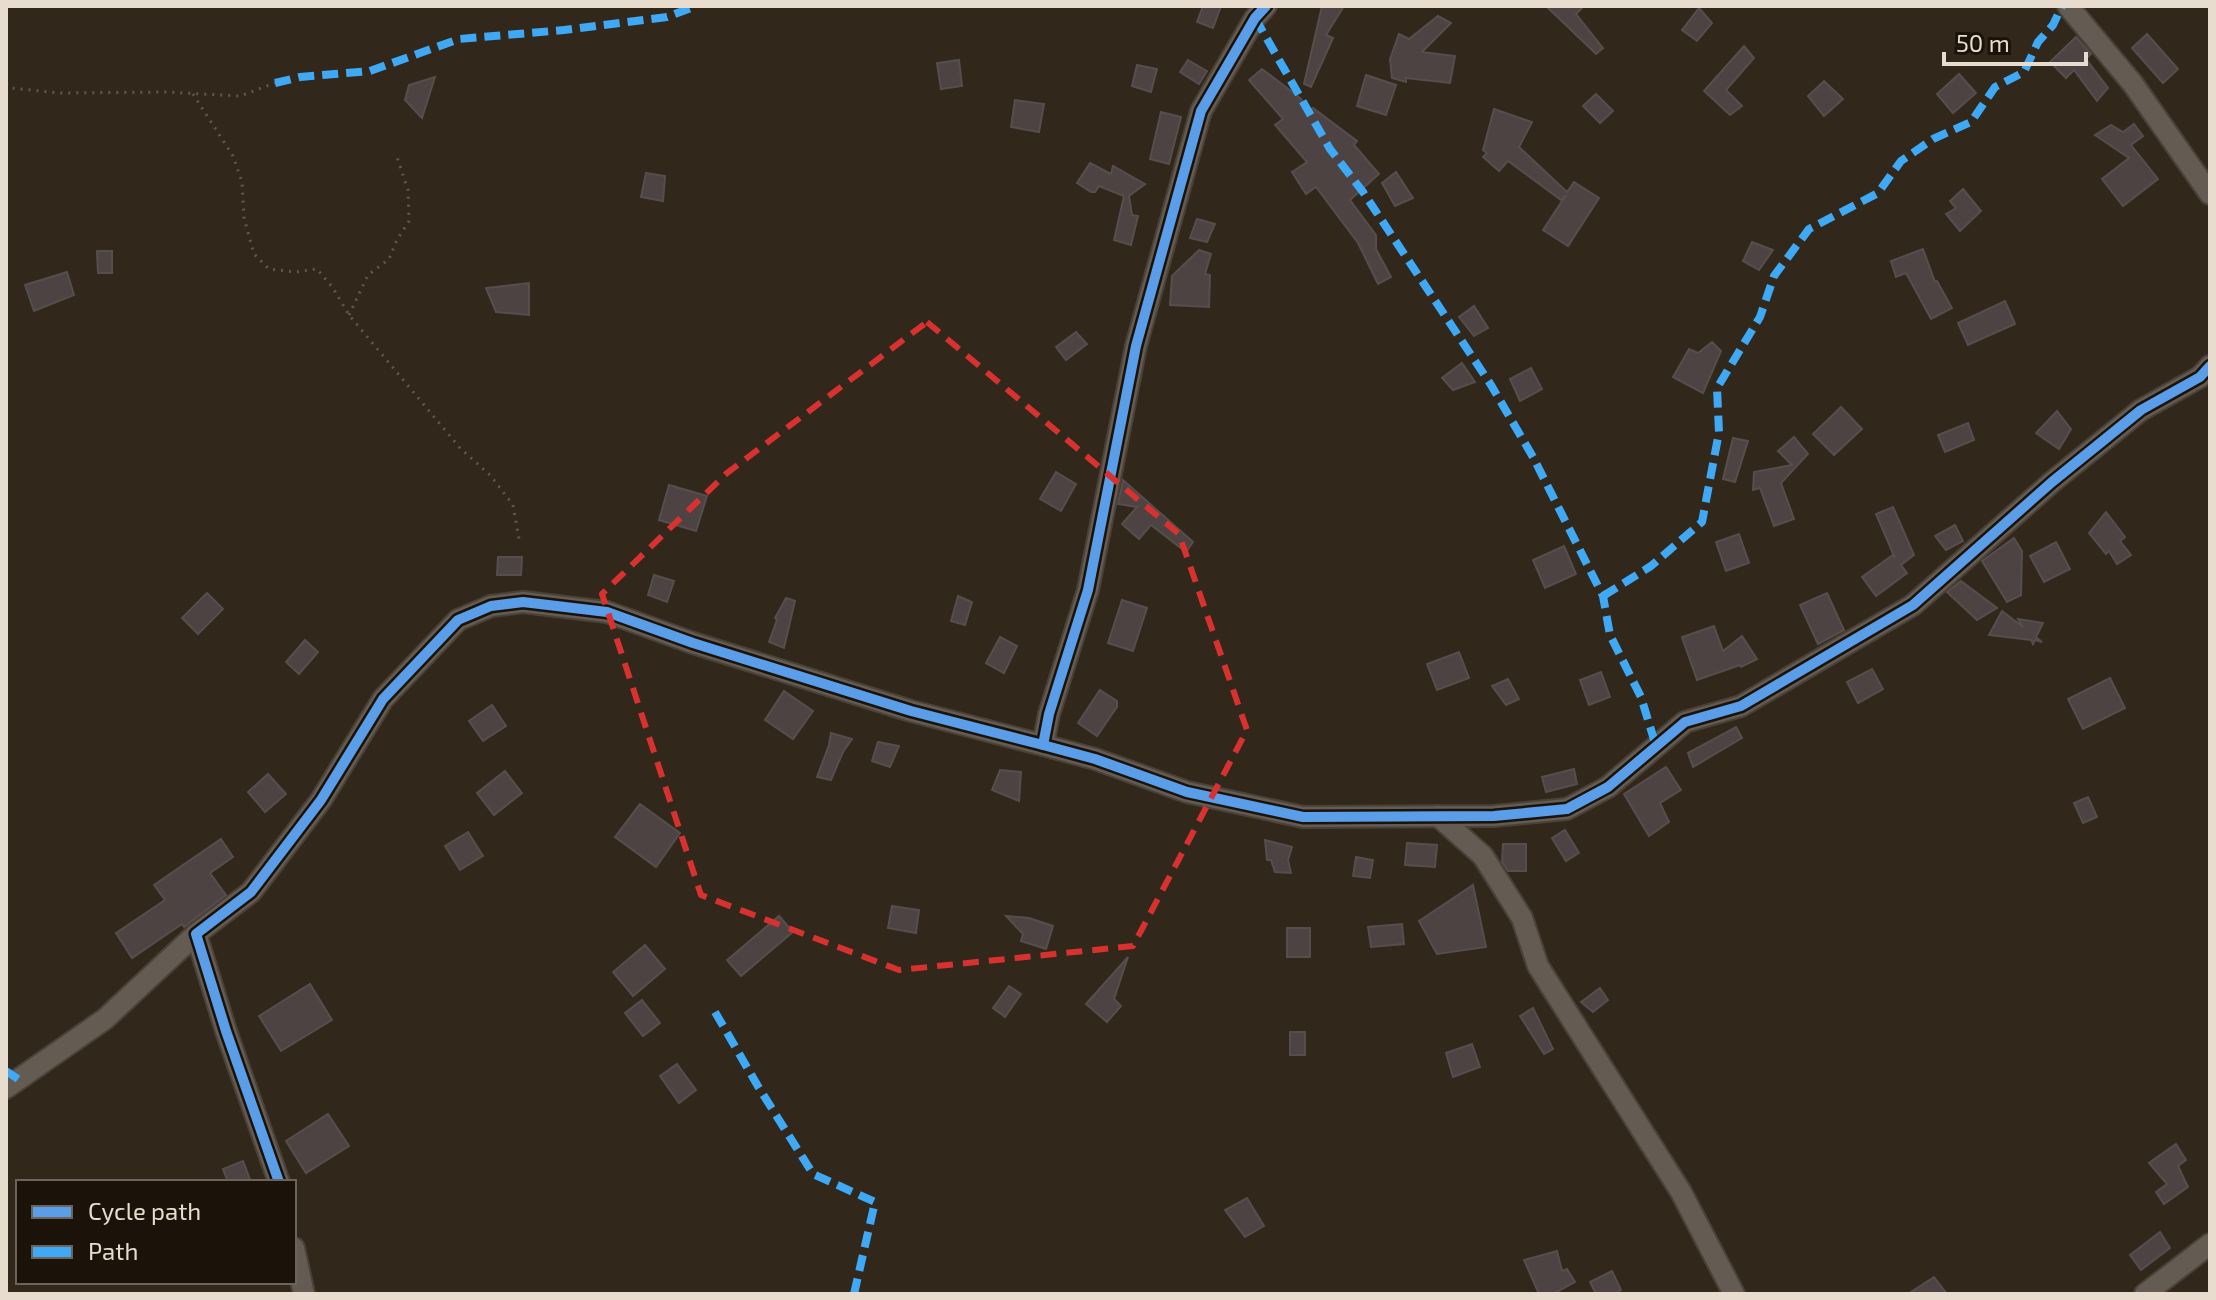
<svg xmlns="http://www.w3.org/2000/svg" width="2216" height="1300" font-family="'Exo 2',sans-serif">
	<style>
		.building { fill: #4e4343; stroke: #564e4d; stroke-width: 2 }
		.lines { fill: none; stroke-linecap: round; stroke-linejoin: round }
		.street-casing { stroke: #4a4238; stroke-width: 24 }
		.path { stroke: #5f584f; stroke-width: 3; stroke-dasharray: 2 6; stroke-linecap: butt }
		.street { stroke: #645b53; stroke-width: 20 }
		.quiet { stroke: #3fa9f5; stroke-width: 8; stroke-dasharray: 16 8; stroke-linecap: butt }
		.cycleway-casing { stroke: #1b1309; stroke-width: 15 }
		.cycleway { stroke: #5a9eea; stroke-width: 10 }
		.marked { fill: none; stroke: #d73130; stroke-width: 6; stroke-dasharray: 16 10; stroke-linejoin: round }
	</style>
	<rect width="100%" height="100%" fill="#31281b"/>
	<!-- building -->
	<g class="building">
		<path d="M1203,6H1221L1213,28L1197,22Z"/>
		<path d="M1322,6H1344L1326,35L1333,38L1311,87L1304,84Z"/>
		<path d="M1546,6H1584L1576,14L1603,48L1596,54Z"/>
		<path d="M1699,8L1712,23L1697,41L1682,30Z"/>
		<path d="M1438,16L1451,23L1422,52L1455,56L1450,83L1406,78V82L1392,78L1390,59L1399,34L1409,39Z"/>
		<path d="M2147,34L2178,69L2163,83L2132,48Z"/>
		<path d="M2076,37L2091,54L2086,59L2108,88L2097,101L2074,70L2066,78L2050,62Z"/>
		<path d="M1744,46L1754,58L1726,90L1742,106L1730,115L1704,91Z"/>
		<path d="M959,60L962,86L941,89L937,63Z"/>
		<path d="M1188,60L1207,71L1199,84L1180,72Z"/>
		<path d="M1137,65L1157,69L1151,92L1132,86Z"/>
		<path d="M1262,69L1300,98L1310,110L1313,108L1357,141L1354,145L1379,174L1350,200L1376,235V249L1391,277L1378,284L1358,243L1316,187L1306,194L1292,172L1307,162L1275,125L1283,119L1249,80Z"/>
		<path d="M1959,74L1976,93L1953,113L1937,94Z"/>
		<path d="M1366,75L1396,85L1386,115L1357,106Z"/>
		<path d="M435,77L422,118L405,100L409,85Z"/>
		<path d="M1824,81L1843,99L1824,116L1808,96Z"/>
		<path d="M1596,94L1613,111L1600,123L1583,106Z"/>
		<path d="M1015,100L1044,104L1039,132L1011,127Z"/>
		<path d="M1494,109L1532,122L1519,147L1567,192L1574,182L1599,198L1568,246L1543,230L1566,195L1561,200L1508,161L1499,171L1483,157L1487,153L1483,150Z"/>
		<path d="M1161,112L1181,117L1169,164L1150,159Z"/>
		<path d="M2134,124L2143,136L2131,145L2158,179L2123,206L2102,179L2129,158L2095,135L2111,125L2123,132Z"/>
		<path d="M1090,163L1111,174L1113,166L1145,184L1129,196L1132,215L1138,216L1131,245L1114,240L1124,196L1099,186L1095,192H1091L1077,183Z"/>
		<path d="M1396,172L1413,198L1395,206L1382,183Z"/>
		<path d="M646,173L665,176L663,201L641,197Z"/>
		<path d="M1963,189L1981,211L1960,231L1946,214L1956,208L1950,201Z"/>
		<path d="M1197,219L1215,224L1207,242L1190,238Z"/>
		<path d="M1752,242L1773,250L1759,270L1743,261Z"/>
		<path d="M1923,249L1935,282L1937,281L1952,308L1931,319L1906,273L1896,277L1891,261Z"/>
		<path d="M1199,250L1211,254L1205,274L1210,275L1209,307L1170,305L1172,276Z"/>
		<path d="M97,251H112V273H98Z"/>
		<path d="M67,272L74,295L34,311L25,285Z"/>
		<path d="M529,283V315L496,312L486,288Z"/>
		<path d="M2005,301L2015,324L1968,345L1958,323Z"/>
		<path d="M1474,306L1488,328L1474,336L1459,317Z"/>
		<path d="M1076,332L1087,344L1066,360L1056,347Z"/>
		<path d="M1712,342L1721,351L1703,393L1673,377L1689,349L1698,353Z"/>
		<path d="M1462,363L1475,382L1453,390L1442,378Z"/>
		<path d="M1531,368L1542,389L1520,401L1510,379Z"/>
		<path d="M1841,407L1862,429L1834,455L1813,434Z"/>
		<path d="M2057,411L2071,429L2059,449L2036,433Z"/>
		<path d="M1968,423L1974,440L1945,452L1938,435Z"/>
		<path d="M1794,437L1808,454L1781,483L1794,519L1774,526L1760,488L1753,490L1754,472L1792,465L1778,451Z"/>
		<path d="M1733,438L1748,441L1735,482L1723,479Z"/>
		<path d="M1056,472L1076,484L1061,511L1040,499Z"/>
		<path d="M1123,480L1193,542L1186,552L1151,525L1139,539L1122,524L1137,507L1118,504Z"/>
		<path d="M669,485L707,496L696,531L659,520Z"/>
		<path d="M1893,507L1914,555L1901,565L1907,573L1876,596L1862,577L1893,555L1895,558L1876,514Z"/>
		<path d="M2106,512L2125,537L2120,541L2131,555L2117,564L2109,551L2106,554L2089,533Z"/>
		<path d="M1955,525L1963,541L1946,550L1935,536Z"/>
		<path d="M1739,534L1749,563L1726,571L1716,542Z"/>
		<path d="M2014,538L2022,551L2021,595L2007,602L1982,561Z"/>
		<path d="M2056,542L2070,569L2044,582L2030,556Z"/>
		<path d="M1564,546L1576,574L1545,588L1533,560Z"/>
		<path d="M498,557H522L521,575H497Z"/>
		<path d="M654,575L674,581L667,602L648,595Z"/>
		<path d="M1961,581L1997,608L1977,620L1947,592Z"/>
		<path d="M207,593L223,609L198,634L182,618Z"/>
		<path d="M1827,593L1844,630L1818,644L1800,605Z"/>
		<path d="M958,596L972,602L965,625L951,621Z"/>
		<path d="M786,598L795,601L784,648L769,642L777,620L775,618Z"/>
		<path d="M1122,600L1147,608L1133,651L1108,643Z"/>
		<path d="M2002,611L2023,627L2018,619L2043,623L2036,637L2042,642L2035,640L2033,644L2031,640L1989,635Z"/>
		<path d="M1714,626L1723,651L1742,636L1757,659L1741,667L1740,665L1697,680L1682,637Z"/>
		<path d="M1000,637L1017,646L1004,673L986,663Z"/>
		<path d="M305,640L318,652L299,674L286,662Z"/>
		<path d="M1459,652L1469,678L1437,690L1427,664Z"/>
		<path d="M1872,669L1883,689L1858,703L1847,682Z"/>
		<path d="M1601,672L1610,697L1589,705L1580,680Z"/>
		<path d="M2110,678L2125,708L2083,729L2068,699Z"/>
		<path d="M1508,679L1519,699L1506,705L1492,686Z"/>
		<path d="M1100,690L1117,701V707L1097,736L1078,723Z"/>
		<path d="M784,691L813,711L793,739L765,720Z"/>
		<path d="M492,705L506,726L483,741L469,721Z"/>
		<path d="M1736,727L1742,738L1693,767L1688,753Z"/>
		<path d="M831,733L852,739L843,752L831,780L817,777L829,745Z"/>
		<path d="M878,742L899,746L890,767L872,761Z"/>
		<path d="M1666,767L1681,790L1660,803L1669,822L1649,836L1624,794Z"/>
		<path d="M1574,769L1577,784L1546,792L1542,777Z"/>
		<path d="M1000,770L1021,772L1019,801L992,790Z"/>
		<path d="M505,771L522,793L494,815L477,793Z"/>
		<path d="M268,774L286,794L265,812L248,792Z"/>
		<path d="M2088,797L2097,817L2083,823L2074,803Z"/>
		<path d="M640,804L680,833L656,867L615,837Z"/>
		<path d="M1565,830L1579,853L1566,861L1552,838Z"/>
		<path d="M468,832L483,856L460,870L445,846Z"/>
		<path d="M221,839L233,857L210,873L226,895L184,927L182,924L132,958L116,933L165,900L154,885Z"/>
		<path d="M1265,840L1292,847L1288,860L1291,873L1275,872L1271,860H1267Z"/>
		<path d="M1407,843L1437,845L1435,867L1405,865Z"/>
		<path d="M1503,844H1526V871H1508L1502,862Z"/>
		<path d="M1356,857L1373,860L1370,878L1353,876Z"/>
		<path d="M1473,885L1486,947L1437,954L1419,921Z"/>
		<path d="M892,906L919,910L916,933L888,928Z"/>
		<path d="M779,916L793,932L741,976L727,960Z"/>
		<path d="M1006,916L1029,918L1053,926L1046,949L1021,941L1023,934Z"/>
		<path d="M1402,924L1404,944L1371,947L1368,927Z"/>
		<rect x="1287" y="928" width="23" height="29"/>
		<path d="M645,945L665,969L633,996L613,972Z"/>
		<path d="M1128,957L1114,999L1121,1006L1107,1022L1086,1004Z"/>
		<path d="M310,984L332,1020L281,1051L259,1016Z"/>
		<path d="M1009,986L1021,994L1005,1017L993,1008Z"/>
		<path d="M1600,988L1608,1000L1593,1012L1581,1002Z"/>
		<path d="M642,1000L660,1023L643,1036L625,1013Z"/>
		<path d="M1533,1008L1553,1049L1544,1054L1520,1016Z"/>
		<rect x="1290" y="1032" width="15" height="23"/>
		<path d="M1472,1044L1480,1067L1453,1077L1446,1053Z"/>
		<path d="M677,1064L696,1090L679,1103L660,1076Z"/>
		<path d="M328,1114L349,1146L306,1173L286,1141Z"/>
		<path d="M2176,1144L2186,1160L2178,1166L2188,1187L2164,1204L2156,1192L2167,1184L2149,1163Z"/>
		<path d="M243,1161L251,1182H228L223,1169Z"/>
		<path d="M1247,1198L1264,1226L1245,1237L1225,1210Z"/>
		<path d="M2160,1232L2170,1248L2141,1270L2130,1255Z"/>
		<path d="M1557,1251L1562,1271L1567,1269L1575,1282L1553,1294H1539L1524,1260Z"/>
		<path d="M1612,1271L1621,1290L1613,1294H1596L1590,1282Z"/>
		<path d="M1934,1277L1947,1294H1908Z"/>
	</g>
	<g class="lines">
		<!-- street casing -->
		<g class="street-casing">
			<g id="street">
				<path d="M2068,6L2133,84L2210,194"/>
				<path d="M1043,745L1095,759L1187,792L1303,817L1494,816L1567,809L1608,787L1685,722L1741,706L1913,605L2052,482L2141,410L2200,377L2210,366"/>
				<path d="M1438,816L1483,856L1522,918L1538,966L1681,1192L1734,1294"/>
				<path d="M6,1088L105,1019L196,934"/>
				<path d="M279,1182L226,1031L196,934L251,892L321,800L383,699L458,620L491,606L523,602L607,612L693,643L911,711L1043,745L1049,714L1088,590L1136,346L1201,111L1255,18L1266,6"/>
				<path d="M294,1248L304,1294"/>
				<path d="M2145,1294L2210,1244"/>
			</g>
		</g>
		<!-- path -->
		<g class="path">
			<path d="M6,84L11,88L59,93L166,92L240,96L275,83"/>
			<path d="M193,94L233,156L242,182L244,218L254,254L269,269L296,272L317,269L333,288L349,315L460,448L491,476L513,505L519,539"/>
			<path d="M349,315L368,275L389,259L397,240L409,221L408,190L397,157"/>
		</g>
		<!-- street -->
		<use href="#street" class="street"/>
		<!-- quiet -->
		<g class="quiet">
			<path d="M1255,18L1330,149L1363,192L1491,385L1533,457L1603,596L1610,635L1641,697L1656,746"/>
			<path d="M275,83L300,77L370,71L459,39L564,30L667,17L696,6"/>
			<path d="M1603,596L1651,566L1702,522L1719,432L1717,388L1760,317L1774,276L1809,229L1878,193L1901,161L1933,139L1971,122L1995,87L2024,72L2038,42L2053,25L2062,6"/>
			<path d="M715,1012L759,1088L813,1174L875,1202L854,1294"/>
			<path d="M6,1071L18,1079"/>
		</g>
		<!-- cycleway casing -->
		<g class="cycleway-casing">
			<g id="cycleway">
				<path d="M1043,745L1095,759L1187,792L1303,817L1494,816L1567,809L1608,787L1685,722L1741,706L1913,605L2052,482L2141,410L2200,377L2210,366"/>
				<path d="M279,1182L226,1031L196,934L251,892L321,800L383,699L458,620L491,606L523,602L607,612L693,643L911,711L1043,745L1049,714L1088,590L1136,346L1201,111L1255,18L1266,6"/>
			</g>
		</g>
		<!-- cycleway -->
		<use href="#cycleway" class="cycleway"/>
	</g>
	<!-- marked area -->
	<path class="marked" d="M927,322L1179,534L1247,730L1133,946L899,970L701,895L602,594L727,473Z"/>
	<!-- border -->
	<rect width="2216" height="1300" fill="none" stroke="#e8dcce" stroke-width="16"/>
	<!-- legend -->
	<rect x="16" y="1180" width="280" height="104" fill="#1b1309" stroke="#6d6358" stroke-width="2"/>
	<rect x="32" y="1206" width="40" height="12" fill="#5a9eea" stroke="#6d6358" stroke-width="2"/>
	<text x="88" y="1220" font-size="24" fill="#e8dcce">Cycle path</text>
	<rect x="32" y="1246" width="40" height="12" fill="#3fa9f5" stroke="#6d6358" stroke-width="2"/>
	<text x="88" y="1260" font-size="24" fill="#e8dcce">Path</text>
	<!-- scale -->
	<path d="M1944 52v12h142v-12" fill="none" stroke="#e8dcce" stroke-width="4"/>
	<text x="1956" y="52" font-size="24" fill="#e8dcce" stroke="#1b1309" stroke-width="6" paint-order="stroke">50 m</text>
</svg>
